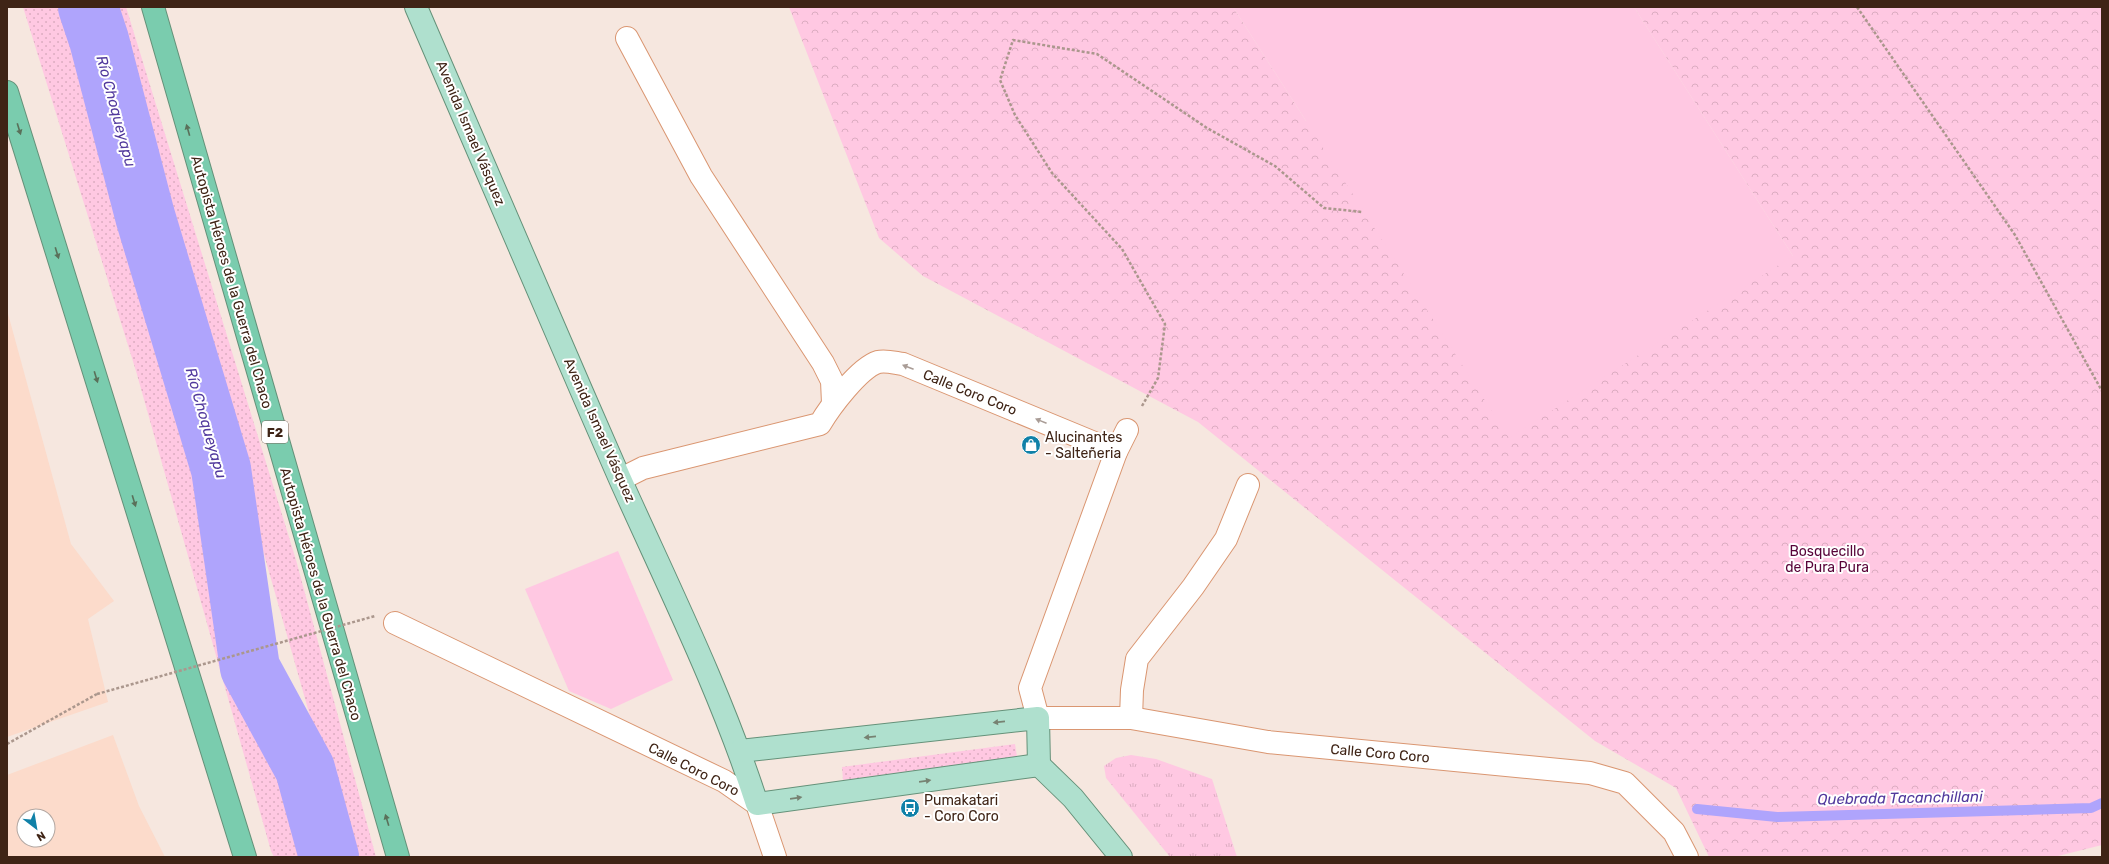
<svg xmlns="http://www.w3.org/2000/svg" width="2109" height="864" font-family="Rubik,sans-serif">
	<style>
		.built { fill: #fcdbcb; fill-rule: evenodd }
		.grass { fill: url(#grass-dots) }
		.forest { fill: url(#forest-crowns) }
		.park { fill: url(#park-tufts) }
		.pitch { fill: #ffc8e2 }
		.lines { fill: none; stroke-linecap: round; stroke-linejoin: round }
		.stream { stroke: #afa4fc; stroke-width: 10 }
		.river { stroke: #afa4fc; stroke-width: 60 }
		.minor-casing { stroke: #da9671; stroke-width: 24 }
		.major-casing { stroke: #659179; stroke-width: 24 }
		.highway-casing { stroke: #659179; stroke-width: 24 }
		.path { stroke: #ab978d; stroke-width: 2.5; stroke-dasharray: 3 2; stroke-linecap: butt }
		.minor { stroke: #fff; stroke-width: 22 }
		.major { stroke: #afe0ce; stroke-width: 22 }
		.highway { stroke: #7accae; stroke-width: 22 }
		.path-bridge { stroke: #ab978d; stroke-width: 2.5; stroke-dasharray: 3 2; stroke-linecap: butt }
		.oneway { fill: #5a705a }
		.oneway2 { fill: #a99c96 }
		.oneway3 { fill: #778272 }
		.labels { text-anchor: middle; stroke-width: 4; stroke-linejoin: round; paint-order: stroke }
		.shield { fill: #fff; stroke: #79665c; stroke-width: 1 }
		.shield-label { font-size: 13px; font-weight: bold; fill: #3f2416 }
		.street-label { font-size: 14px; fill: #3f2416; stroke: #fff }
		.poi-label { font-size: 14px; fill: #3f2416; stroke: #fff; text-anchor: start }
		.park-label { font-size: 14px; fill: #580439; stroke: #fff }
		.water-label { font-size: 15px; font-style: italic; fill: #51399d; stroke: #fff }
	</style>
	<defs>
		<pattern id="grass-dots" width="8" height="8" patternUnits="userSpaceOnUse"><rect width="8" height="8" fill="#ffc8e2"/><path d="M2 2h.1M6 6h.1" fill="none" stroke="#dcacc1" stroke-width="1.8" stroke-linecap="round"/></pattern>
		<pattern id="forest-crowns" width="20" height="18" patternUnits="userSpaceOnUse"><rect width="20" height="18" fill="#ffc8e2"/><path d="M2 6a3 3 0 1 1 6 0M12 15a3 3 0 1 1 6 0" fill="none" stroke="#dcacc1"/></pattern>
		<pattern id="park-tufts" width="24" height="20" patternUnits="userSpaceOnUse"><rect width="24" height="20" fill="#ffc8e2"/><path d="M3 7l-1-3M5 7V3M7 7l1-3M15 17l-1-3M17 17v-4M19 17l1-3" fill="none" stroke="#dcacc1"/></pattern>
	</defs>
	<rect width="100%" height="100%" fill="#f6e7df"/>
	<!-- built -->
	<g class="built">
		<path d="M7,310L71,544L114,601L88,619L108,702L7,737Z"/>
		<path d="M113,735L139,806L165,857H7V775ZM24,816H48V840H24Z"/>
	</g>
	<!-- grass -->
	<g class="grass">
		<path d="M23,7H66L204,477L312,857H274L271,851L136,371Z"/>
		<path d="M101,7H126L296,560L376,857H350L185,276Z"/>
		<path d="M1015,744L1017,757L843,780L842,767Z"/>
	</g>
	<!-- forest -->
	<path class="forest" d="M789,7H1233L1306,121L1793,256L1634,7H2102V845L2054,857H1709L1676,788L1595,741L1198,422L923,276L879,238Z"/>
	<!-- park -->
	<path class="park" d="M1131,755L1156,759L1212,779L1237,857H1170L1106,778L1104,766L1116,758Z"/>
	<!-- pitch -->
	<g class="pitch">
		<path d="M1233,7H1634L1793,256L1509,438Z"/>
		<path d="M618,551L673,680L611,709L569,691L525,589Z"/>
	</g>
	<g class="lines">
		<!-- stream -->
		<path class="stream" d="M1697,809L1777,817L2091,808L2102,803"/>
		<!-- river -->
		<path class="river" d="M88,7L99,40L145,216L221,469L250,668L305,769L329,857"/>
		<!-- minor casing -->
		<g class="minor-casing">
			<g id="minor">
				<path d="M627,38L701,176L823,363L832,381L833,403"/>
				<path d="M1127,430L1116,452L1030,688L1038,718H1131L1268,742L1590,773L1625,783L1674,832L1687,857"/>
				<path d="M621,479L643,468L820,424C830,407 859,368 878,362C886,360 895,363 903,364L1116,452"/>
				<path d="M395,623L724,781L757,804L775,857"/>
				<path d="M1131,718L1132,690L1137,659L1193,587L1226,539L1248,485"/>
			</g>
		</g>
		<!-- major casing -->
		<g class="major-casing">
			<g id="major">
				<path d="M416,7C484,164 551,322 620,479C668,586 721,692 757,804L1039,765"/>
				<path d="M740,751L1038,718L1039,765"/>
				<path d="M1039,765L1073,798L1121,857"/>
			</g>
		</g>
		<!-- highway casing -->
		<g class="highway-casing">
			<g id="highway">
				<path d="M153,7L398,857"/>
				<path d="M7,92L245,857"/>
			</g>
		</g>
		<!-- path -->
		<g class="path">
			<path d="M1857,7L2015,235L2102,391"/>
			<path d="M1142,406L1158,378L1165,324L1122,249L1052,173L1015,115L1000,80L1013,40L1097,54L1207,128L1275,166L1324,208L1362,212"/>
			<path d="M7,744L97,694"/>
		</g>
		<!-- minor -->
		<use href="#minor" class="minor"/>
		<!-- major -->
		<use href="#major" class="major"/>
		<!-- highway -->
		<use href="#highway" class="highway"/>
		<!-- path-bridge -->
		<path class="path-bridge" d="M97,694L375,616"/>
	</g>
	<!-- one-way arrows -->
	<defs><path id="oneway-solid" d="M-6-.8H1V-3.2L6.5 0L1 3.2V.8H-6Z"/></defs>
	<g class="oneway">
		<use href="#oneway-solid" transform="translate(19 129) rotate(73)"/>
		<use href="#oneway-solid" transform="translate(188 130) rotate(-106)"/>
		<use href="#oneway-solid" transform="translate(57 253) rotate(73)"/>
		<use href="#oneway-solid" transform="translate(96 377) rotate(73)"/>
		<use href="#oneway-solid" transform="translate(134 501) rotate(73)"/>
		<use href="#oneway-solid" transform="translate(387 820) rotate(-107)"/>
	</g>
	<g class="oneway2">
		<use href="#oneway-solid" transform="translate(908 367) rotate(-159)"/>
		<use href="#oneway-solid" transform="translate(1041 421) rotate(-158)"/>
	</g>
	<g class="oneway3">
		<use href="#oneway-solid" transform="translate(999 722) rotate(174)"/>
		<use href="#oneway-solid" transform="translate(870 737) rotate(174)"/>
		<use href="#oneway-solid" transform="translate(925 781) rotate(-8)"/>
		<use href="#oneway-solid" transform="translate(796 798) rotate(-8)"/>
	</g>
	<!-- icons -->
	<defs>
		<g id="shop-disc" transform="scale(1)"><circle r="9.5" fill="#1081a8" stroke="#fff"/><path d="M-5-2.5h2.3a2.7 3.5 0 0 1 5.4 0H5L5.5 6h-11ZM-1.5-2.5h3a1.5 2.3 0 0 0-3 0Z" fill="#fff"/></g>
		<g id="bus-disc" transform="scale(1)"><circle r="9.5" fill="#1081a8" stroke="#fff"/><path d="M-5-6H5V4H4V6H2V4H-2V6H-4V4H-5ZM-3.5-4V0h7V-4ZM-3.5 1.2v1.5H-2V1.2ZM2 1.2v1.5H3.5V1.2Z" fill="#fff"/></g>
	</defs>
	<g fill-rule="evenodd">
		<use href="#shop-disc" x="1031" y="445"/>
		<use href="#bus-disc" x="910" y="808"/>
	</g>
	<g class="labels">
		<!-- shield labels -->
		<rect class="shield" x="262" y="421" width="26" height="22" rx="3"/>
		<g class="shield-label">
			<text x="275" y="437">F2</text>
		</g>
		<!-- street labels -->
		<g class="street-label">
			<text transform="translate(471 133) rotate(67)" y="5">Avenida Ismael Vásquez</text>
			<text transform="translate(232 282) rotate(74)" y="5">Autopista Héroes de la Guerra del Chaco</text>
			<text transform="translate(970 392) rotate(22)" y="5">Calle Coro Coro</text>
			<text transform="translate(600 430) rotate(66)" y="5">Avenida Ismael Vásquez</text>
			<text transform="translate(321 594) rotate(74)" y="5">Autopista Héroes de la Guerra del Chaco</text>
			<text transform="translate(1380 753) rotate(5)" y="5">Calle Coro Coro</text>
			<text transform="translate(694 769) rotate(27)" y="5">Calle Coro Coro</text>
		</g>
		<!-- poi labels -->
		<g class="poi-label">
			<text x="1045" y="442">Alucinantes<tspan x="1045" dy="16">- Salteñeria</tspan></text>
			<text x="924" y="805">Pumakatari<tspan x="924" dy="16">- Coro Coro</tspan></text>
		</g>
		<!-- park labels -->
		<g class="park-label">
			<text x="1827" y="556">Bosquecillo<tspan x="1827" dy="16">de Pura Pura</tspan></text>
		</g>
		<!-- water labels -->
		<g class="water-label">
			<text transform="translate(116 111) rotate(75)" y="5">Río Choqueyapu</text>
			<text transform="translate(206 423) rotate(74)" y="5">Río Choqueyapu</text>
			<text transform="translate(1900 798) rotate(-1)" y="5">Quebrada Tacanchillani</text>
		</g>
	</g>
	<!-- border -->
	<rect width="2109" height="864" fill="none" stroke="#3f2416" stroke-width="16"/>
	<!-- north arrow -->
	<g transform="translate(36 828) rotate(149)"><circle r="19" fill="#ffffff" stroke="#b2a7a2"/>
	<path d="M0-3L7 15L0 10L-7 15Z" fill="#1081a8"/>
	<text y="-6" font-size="11" font-weight="bold" text-anchor="middle" fill="#3f2416">N</text>
	</g>
</svg>
